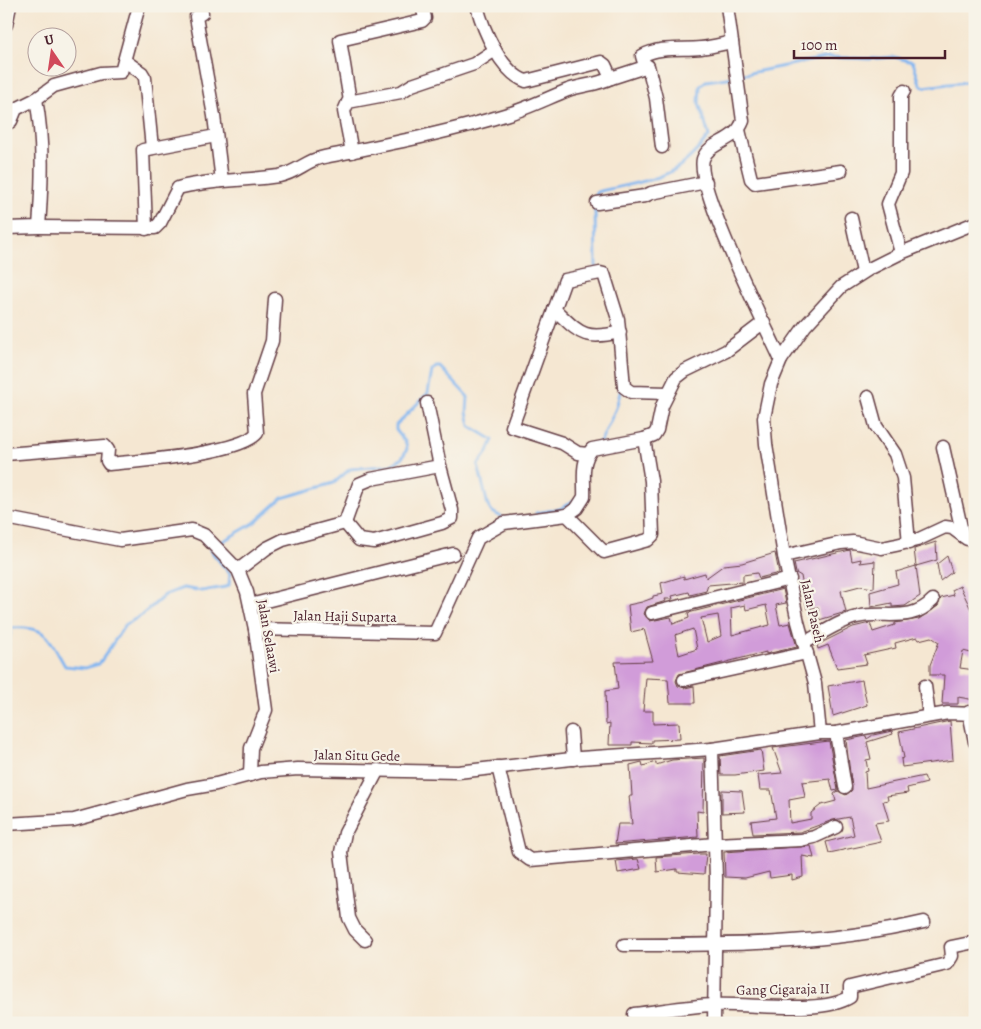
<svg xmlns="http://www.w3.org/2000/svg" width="981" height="1029" font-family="Alegreya,serif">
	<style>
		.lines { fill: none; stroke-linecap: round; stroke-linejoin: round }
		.stream { stroke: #82b6f0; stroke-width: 3 }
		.building { fill: #d19cd9; fill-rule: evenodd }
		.minor-casing { stroke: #643d44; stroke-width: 15 }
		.minor { stroke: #fff; stroke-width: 12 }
		.labels { text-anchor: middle; stroke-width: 4.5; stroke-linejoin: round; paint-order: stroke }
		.street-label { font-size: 14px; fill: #4a1f2b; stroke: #f7f3e8 }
	</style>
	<rect width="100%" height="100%" fill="#f7f3e8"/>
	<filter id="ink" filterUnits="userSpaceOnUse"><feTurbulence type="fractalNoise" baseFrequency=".02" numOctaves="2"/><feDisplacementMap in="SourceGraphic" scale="10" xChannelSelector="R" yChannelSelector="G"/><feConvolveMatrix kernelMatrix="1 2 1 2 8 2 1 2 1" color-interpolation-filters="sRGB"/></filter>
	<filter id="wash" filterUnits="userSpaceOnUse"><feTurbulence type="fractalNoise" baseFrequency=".0096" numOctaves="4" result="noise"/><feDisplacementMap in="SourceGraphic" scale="20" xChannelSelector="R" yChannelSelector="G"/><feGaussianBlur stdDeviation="1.12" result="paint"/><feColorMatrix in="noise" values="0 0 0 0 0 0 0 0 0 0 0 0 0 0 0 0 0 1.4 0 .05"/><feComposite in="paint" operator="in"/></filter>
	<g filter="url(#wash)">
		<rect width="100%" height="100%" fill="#f5e7d2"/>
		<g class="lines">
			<!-- stream -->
			<g class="stream">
				<path d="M740,75L829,57L869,59L894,57L913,62L920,84L924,87L975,81"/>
				<path d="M595,201L597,192C650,178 673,184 709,136L699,103L700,86L706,81L734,77"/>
				<path d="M595,207L596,270"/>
				<path d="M599,442L601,441L616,408L621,389"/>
				<path d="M536,513L560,509L576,499"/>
				<path d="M218,544L254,523L282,498L334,483L350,469L391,465L402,458L407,449L406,443L396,430V425L428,393L432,371L436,367H440L468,397L467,412L470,426L493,440L488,451L478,465L488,506L491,511L503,518"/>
				<path d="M6,655L11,628C48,626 48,637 65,666L85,668L99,664L125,625L142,615L165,595L183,588L202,591L226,587L229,585L230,574L210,550"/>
			</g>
		</g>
		<g id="blocks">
			<!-- building -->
			<g class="building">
				<path d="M936,542L937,560L916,566L914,549Z"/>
				<path d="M850,550L852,561L861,559L860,563L875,561L874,588L860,586L841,591L846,612L819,620L818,607L807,609L801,576L796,573L794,563Z"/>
				<path d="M775,553L779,573L759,578L757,573L743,575V582L708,585L706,591L690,595L689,592L672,596L673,599H665L666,601L647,607L644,614L650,621L671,617L673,624L689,618L688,613L783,589L786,603L776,605L780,625L790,623L797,647L766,654V652L679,674L676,681L678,686L685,688L694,686L695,703H670L668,679L646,678L643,711H653V724L679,723L680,739L652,740V743L632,742V745H609L610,723L606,724L605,691L618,689L615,662L653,661L644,629L631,632L628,605L642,602L653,598V596L663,594L661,583L684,576V579L705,573L706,578L724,565L742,563ZM745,605L746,610L766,605L770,625L732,635L731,608ZM718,615L721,636L707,642L701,618ZM693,629L697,649L679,655L675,635Z"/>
				<path d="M947,556L952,572L940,581L937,564Z"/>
				<path d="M916,566L920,596L905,606L892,607V603L871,607L870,592L898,584L896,572Z"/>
				<path d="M960,586L975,618V654L963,651L960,668L975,670V700L958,697V704H942L944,675H930V665L939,642L931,637L919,640L917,637L895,643L896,648L864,655L867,664L837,668L828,645L818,649L817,645L853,627L870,623L873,632L895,625V623L919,619L938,606L941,598L954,595L952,590Z"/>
				<path d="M862,680L867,705L833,716L828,686Z"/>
				<path d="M950,721L953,760L902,767L901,759L904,758L899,732Z"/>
				<path d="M892,731L893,734L867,742L871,759L866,760L868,771L865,772L866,788L924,776L927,783L907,788L908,793L887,796L888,800L883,801L889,821L875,823L881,842L829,853L826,842L854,835L850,817L833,820L800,832L753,834L751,821L776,818L771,790H760L758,775L782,773L773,748L829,741L838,790L833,791L830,779L802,782L805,797L789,800L790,823L811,819V813L821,805L836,801L834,794L838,791L846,795L852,790L846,740L866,736L867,739L873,735Z"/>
				<path d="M761,750L764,771L735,775H721L720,756Z"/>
				<path d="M704,758L703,812L697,811L698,837L615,844L618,824H632L629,796H632L630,765L642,762L643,766L656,762V765L672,760Z"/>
				<path d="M722,790L742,791L745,812L722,813Z"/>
				<path d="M811,846L814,858L802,856L803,877L792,880V875L770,878L769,872L745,878L725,877L724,852Z"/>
				<path d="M699,854H706L704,874L677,872V869L657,872L656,857Z"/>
				<path d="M638,859L641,869L618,873L616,861Z"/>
			</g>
		</g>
	</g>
	<g filter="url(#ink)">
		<use href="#blocks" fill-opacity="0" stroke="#643d44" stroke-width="1"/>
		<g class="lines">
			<!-- minor casing -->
			<g class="minor-casing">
				<g id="minor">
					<path d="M200,6L202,13L196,17L214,116L222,181"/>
					<path d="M477,6C483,29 501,73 526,81L601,62L605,65L611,78L648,66L656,98L662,147"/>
					<path d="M727,6L743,121C735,143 709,141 703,159C695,187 766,327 781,360"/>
					<path d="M6,25L10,6"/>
					<path d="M125,61L142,73L145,78L152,148"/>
					<path d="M645,66L642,56C660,46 682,50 701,48C711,47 722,44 732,42"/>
					<path d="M350,101L340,40L422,21L425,18L422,6"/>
					<path d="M6,124L11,121L16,109L36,99L54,86L101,73L121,72L139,6"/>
					<path d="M739,130L751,179L755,183L841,171"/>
					<path d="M352,152L344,111L348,102L401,92L412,85L474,64L495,50"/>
					<path d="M597,203L645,196L651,193L706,182"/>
					<path d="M851,218L863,272"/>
					<path d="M39,227L155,228L160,223L178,188C211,179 245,181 279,176C296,173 306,161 320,158C383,145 447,133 508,114C528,108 548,98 568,90C582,85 597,85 611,78"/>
					<path d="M6,228L39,227C42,184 44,142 36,99"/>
					<path d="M146,229L143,150L216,136"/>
					<path d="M901,253L888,204L901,173V96L904,91"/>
					<path d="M554,309C580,333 583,341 620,332"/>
					<path d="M868,397L876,426L895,454L903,478L909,543"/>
					<path d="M644,439L654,435L657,430L662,406L676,378L685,371L726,351L764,322"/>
					<path d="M943,447L963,536"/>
					<path d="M6,454L105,446L108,450L107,461L109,464C138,461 240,454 257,433L254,394L272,341L275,299"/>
					<path d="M588,454L578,453L562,443L512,427L565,280L600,273L604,274L618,319L624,387L631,392L668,393"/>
					<path d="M6,518L120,540L192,530L204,535L238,570L247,592L255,629L266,710L251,748L250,775"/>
					<path d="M345,523L359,540L374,542L442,523L452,518V510L440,466L427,403"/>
					<path d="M784,556L841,543L853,542L882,548L896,545L917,540L945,527L952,528L967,539H975"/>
					<path d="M238,570L267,548L283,540L345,523L359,484L371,479L440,466"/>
					<path d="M250,605L453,554"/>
					<path d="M652,613L790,579"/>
					<path d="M255,629L435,633L478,538L504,523L567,515L577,508L584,497C585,480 580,463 592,449L644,439L651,481L653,535L648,540L604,552L567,515"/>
					<path d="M804,643C821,634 839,621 857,617C885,610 910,624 933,600"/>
					<path d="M684,680L807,653"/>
					<path d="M925,686L929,716"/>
					<path d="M969,712L975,742"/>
					<path d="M571,732L573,759"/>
					<path d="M820,733H836L948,713L975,714"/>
					<path d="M836,733L845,787"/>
					<path d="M498,767L519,852L530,860L715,844L801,840L814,837L836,827"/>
					<path d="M6,824L74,820L187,789L216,784L261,772L298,769L458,772L580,758L712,749"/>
					<path d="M365,940L355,930L349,918L341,852L345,833L378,770"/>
					<path d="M624,945C724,945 826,945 924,922"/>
					<path d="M634,1014C661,1011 688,1006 714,1005C749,1003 822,1015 850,997V987L947,964L952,956L951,947L975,942"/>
					<path d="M714,1023L716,878L712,749L820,733L815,683L798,622L784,556L766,444L764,418L771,384L781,360L805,326L841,287L869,269L901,253L975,223"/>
				</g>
			</g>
			<!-- minor -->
			<use href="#minor" class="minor"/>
		</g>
	</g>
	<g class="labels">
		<!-- street labels -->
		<g class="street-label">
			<text transform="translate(813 611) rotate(77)" y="5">Jalan Paseh</text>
			<text transform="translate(345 616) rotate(1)" y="5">Jalan Haji Suparta</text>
			<text transform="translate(269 636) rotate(80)" y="5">Jalan Selaawi</text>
			<text transform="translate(357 755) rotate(1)" y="5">Jalan Situ Gede</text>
			<text transform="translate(783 989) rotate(-1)" y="5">Gang Cigaraja II</text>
		</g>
	</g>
	<!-- margin -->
	<rect width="981" height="1029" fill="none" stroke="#f7f3e8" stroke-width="25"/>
	<!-- north arrow -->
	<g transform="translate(52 52) rotate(347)"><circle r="24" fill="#f7f3e8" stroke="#b29e9c"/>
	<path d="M0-4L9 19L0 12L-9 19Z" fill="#d1495b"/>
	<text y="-8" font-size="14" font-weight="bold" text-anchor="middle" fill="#4a1f2b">U</text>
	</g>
	<!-- scale -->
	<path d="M794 50v8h151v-8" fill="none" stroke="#4a1f2b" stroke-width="2.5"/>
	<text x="801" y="50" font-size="15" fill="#4a1f2b" stroke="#f7f3e8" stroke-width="4" paint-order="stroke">100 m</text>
</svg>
